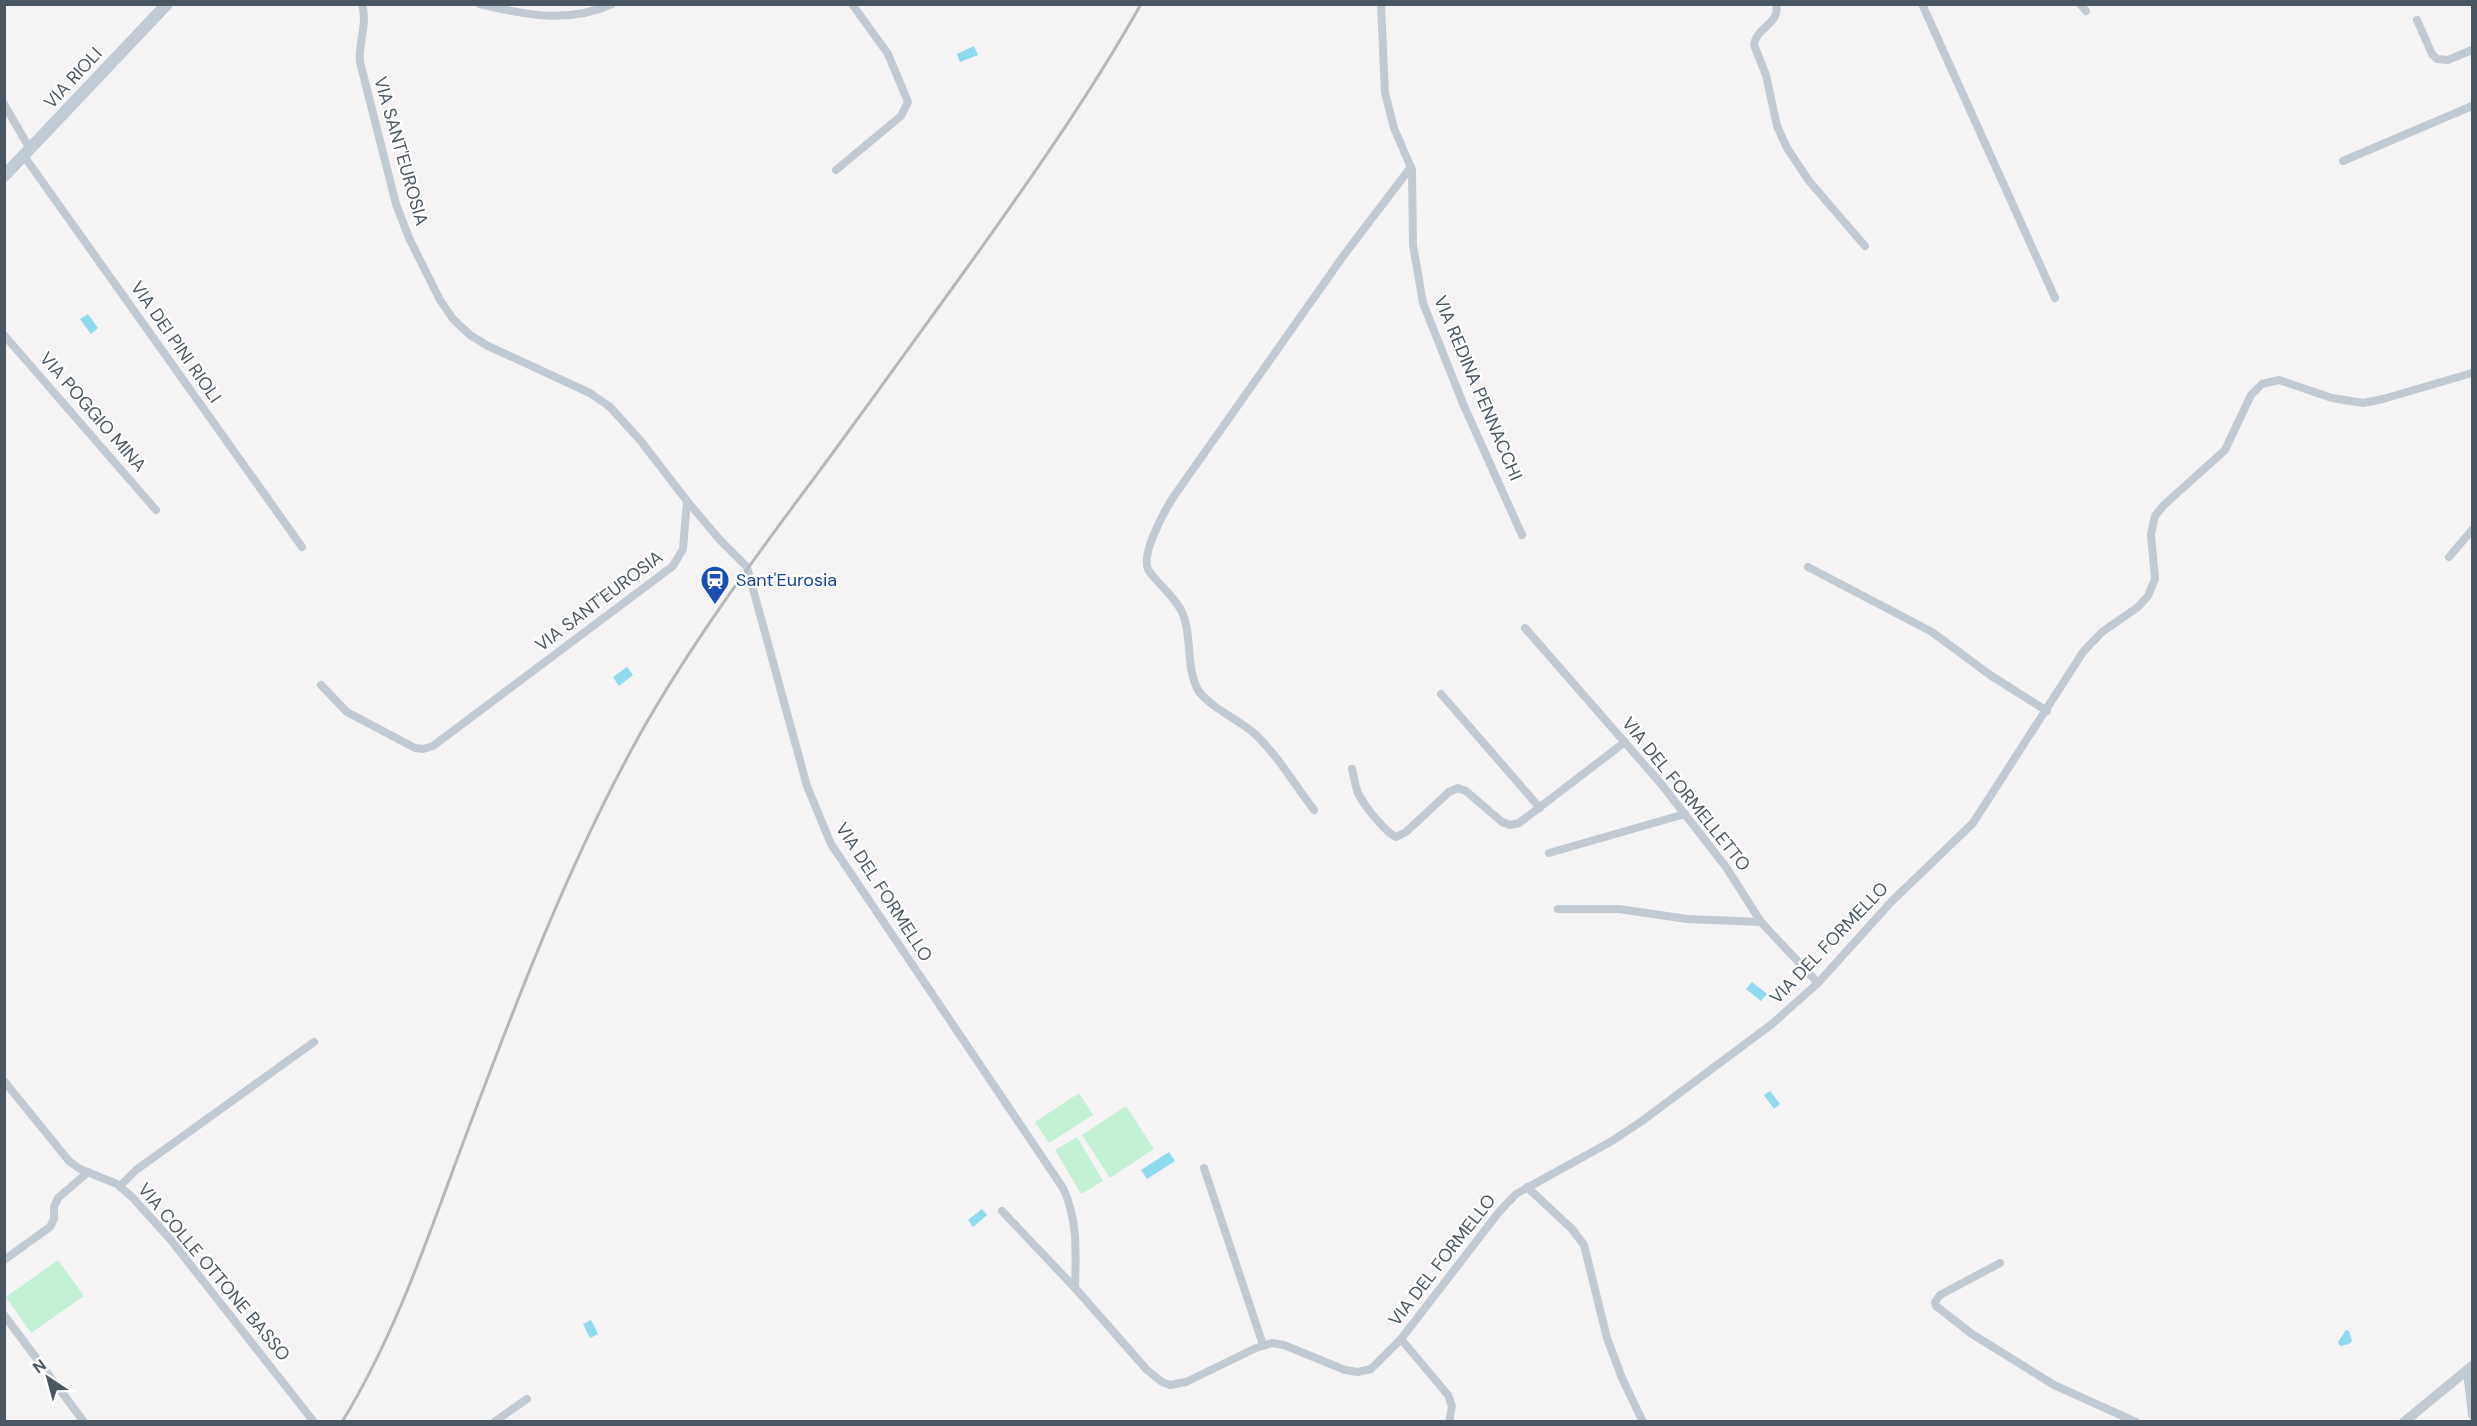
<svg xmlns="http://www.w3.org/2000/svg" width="2477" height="1426" font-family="'DM Sans',sans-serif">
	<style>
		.green { fill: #c3f1d5 }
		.water { fill: #90daee }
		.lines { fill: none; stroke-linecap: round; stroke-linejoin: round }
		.minor { stroke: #c1cad2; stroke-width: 8 }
		.tertiary { stroke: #c1cad2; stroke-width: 10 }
		.secondary { stroke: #c1cbd6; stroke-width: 12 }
		.rail { stroke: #b5b8bd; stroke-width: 3 }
		.labels { text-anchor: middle; stroke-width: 4.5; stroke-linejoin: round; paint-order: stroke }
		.street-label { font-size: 18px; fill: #4a5661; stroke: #fff }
		.transit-label { font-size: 18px; fill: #164399; stroke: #fff; text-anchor: start }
	</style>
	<rect width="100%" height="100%" fill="#f5f3f3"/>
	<!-- green -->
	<g class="green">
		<path d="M1079,1093L1093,1115L1049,1143L1035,1122Z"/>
		<path d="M1126,1106L1154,1149L1110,1178L1082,1135Z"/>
		<path d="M1077,1137L1103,1181L1081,1194L1055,1150Z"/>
		<path d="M58,1260L84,1296L31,1333L6,1297Z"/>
	</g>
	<!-- water -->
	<g class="water">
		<path d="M974,46L978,55L960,62L957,54Z"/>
		<path d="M88,314L98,328L91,334L80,319Z"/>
		<path d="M627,667L633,675L619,686L613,677Z"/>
		<path d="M1752,982L1767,994L1761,1001L1746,989Z"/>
		<path d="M1770,1091L1780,1104L1774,1109L1764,1095Z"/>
		<path d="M1169,1152L1175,1161L1147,1179L1141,1170Z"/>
		<path d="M982,1209L987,1215L973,1227L968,1220Z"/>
		<path d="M591,1320L598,1334L590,1338L583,1324Z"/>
		<path d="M2346,1330L2349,1331L2352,1341L2349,1344L2340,1346L2338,1342Z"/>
	</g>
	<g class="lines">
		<!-- minor -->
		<g class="minor">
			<path d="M480,4C525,15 568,24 612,4"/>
			<path d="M1381,4L1385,93L1394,128L1412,170L1413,245L1423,303L1464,406L1522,535"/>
			<path d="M1776,4C1781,24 1756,27 1754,45L1766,75L1777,126L1787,148L1809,181L1865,246"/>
			<path d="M1922,4L2055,298"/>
			<path d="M2080,4L2086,11"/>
			<path d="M2417,20L2432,54L2437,59L2448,60L2472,50"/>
			<path d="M4,104L30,149"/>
			<path d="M24,156L302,547"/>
			<path d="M2343,161L2472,106"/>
			<path d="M836,170L901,116L908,102L888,54L852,4"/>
			<path d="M4,335L156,510"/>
			<path d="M687,501L720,540L747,567L807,786L831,844L1063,1188C1078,1219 1076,1255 1075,1288"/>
			<path d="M2449,557L2472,530"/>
			<path d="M1808,567L1932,632L1990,675L2047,711"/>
			<path d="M1525,628L1662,785L1726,867L1761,922L1818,983"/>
			<path d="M321,685L347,712L415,748L423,749L433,746L673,566L683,549L687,501L640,440L610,407L590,393L488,346L470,335L453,319L440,300L409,238L396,204L360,62C358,42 368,25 362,4"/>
			<path d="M1441,694L1540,808"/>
			<path d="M1352,769C1354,777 1355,785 1358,793C1363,804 1385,832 1396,837L1406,832L1449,792L1458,788L1466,791L1502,822L1510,825L1519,823L1625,742"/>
			<path d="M1314,810C1295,785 1278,756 1255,734C1240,720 1209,707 1198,690C1185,666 1193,634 1181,610C1173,595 1159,585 1149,571C1139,556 1165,510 1174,496L1344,255L1411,167"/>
			<path d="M1549,853L1685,814"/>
			<path d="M1558,909H1619L1687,919L1761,922"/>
			<path d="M4,1081L69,1161L80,1169L117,1184L133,1198L170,1239L314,1422"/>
			<path d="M1204,1168L1263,1345"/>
			<path d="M120,1186L136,1170L314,1042"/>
			<path d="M1527,1187L1572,1229L1584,1245L1607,1338L1622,1378L1643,1422"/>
			<path d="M1002,1211L1075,1288L1147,1370L1162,1382L1170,1385L1186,1382L1256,1348L1272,1343L1284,1345L1345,1370L1358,1372L1371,1369L1401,1339L1499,1212L1516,1194L1612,1141L1642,1121L1772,1024L1818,983L1891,902L1973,823L2083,652L2102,632L2138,607L2148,596L2155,579L2151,534L2155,516L2164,505L2225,450L2251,395L2262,384L2279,380L2332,398L2363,403L2383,399L2472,373"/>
			<path d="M4,1260L50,1227L54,1219V1207L58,1198L88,1172"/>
			<path d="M2000,1263L1940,1295L1935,1302L1936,1306L1972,1334L2054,1385L2136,1422"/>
			<path d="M4,1315L84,1422"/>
			<path d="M1401,1339L1448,1395L1452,1406L1449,1422"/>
			<path d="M2467,1371L2472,1415"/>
			<path d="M494,1422L527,1399"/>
		</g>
		<!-- tertiary -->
		<path class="tertiary" d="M2404,1422L2472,1366"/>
		<!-- secondary -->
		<path class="secondary" d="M4,176L167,4"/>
		<!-- rail -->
		<path class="rail" d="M342,1422C394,1337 426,1243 460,1151C513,1010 566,868 639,736C694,638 762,548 829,458C876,394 922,330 969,265C1029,181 1090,95 1141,4"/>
	</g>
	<!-- icons -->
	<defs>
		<g id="station-pin" transform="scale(1.5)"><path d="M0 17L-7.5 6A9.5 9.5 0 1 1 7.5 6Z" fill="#1a4fb4" stroke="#fff"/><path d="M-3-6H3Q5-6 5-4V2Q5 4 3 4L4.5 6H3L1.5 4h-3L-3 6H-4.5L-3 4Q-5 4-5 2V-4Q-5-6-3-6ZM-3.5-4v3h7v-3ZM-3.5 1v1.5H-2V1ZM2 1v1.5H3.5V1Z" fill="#fff"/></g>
	</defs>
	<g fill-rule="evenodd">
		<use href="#station-pin" x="715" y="580"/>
	</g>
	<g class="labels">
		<!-- street labels -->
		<g class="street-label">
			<text transform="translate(73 78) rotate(-47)" y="6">VIA RIOLI</text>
			<text transform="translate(401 151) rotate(74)" y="6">VIA SANT'EUROSIA</text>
			<text transform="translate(176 342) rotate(55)" y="6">VIA DEI PINI RIOLI</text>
			<text transform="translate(1478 388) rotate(67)" y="6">VIA REDINA PENNACCHI</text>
			<text transform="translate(93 412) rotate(49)" y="6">VIA POGGIO MINA</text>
			<text transform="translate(599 601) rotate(-37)" y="6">VIA SANT'EUROSIA</text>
			<text transform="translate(1686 794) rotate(51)" y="6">VIA DEL FORMELLETTO</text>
			<text transform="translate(884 892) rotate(57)" y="6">VIA DEL FORMELLO</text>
			<text transform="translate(1829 943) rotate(-46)" y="6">VIA DEL FORMELLO</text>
			<text transform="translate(1442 1260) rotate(-52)" y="6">VIA DEL FORMELLO</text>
			<text transform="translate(214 1272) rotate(50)" y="6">VIA COLLE OTTONE BASSO</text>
		</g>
		<!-- transit labels -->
		<g class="transit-label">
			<text x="736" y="586">Sant'Eurosia</text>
		</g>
	</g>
	<!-- border -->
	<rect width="2477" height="1426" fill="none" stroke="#4a5661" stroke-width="12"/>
	<!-- north arrow -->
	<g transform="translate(48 1378) rotate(324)" stroke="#ffffff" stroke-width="4.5" paint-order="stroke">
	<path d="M0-4.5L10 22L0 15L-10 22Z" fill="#4a5661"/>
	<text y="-9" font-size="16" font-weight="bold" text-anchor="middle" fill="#4a5661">N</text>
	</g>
</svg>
